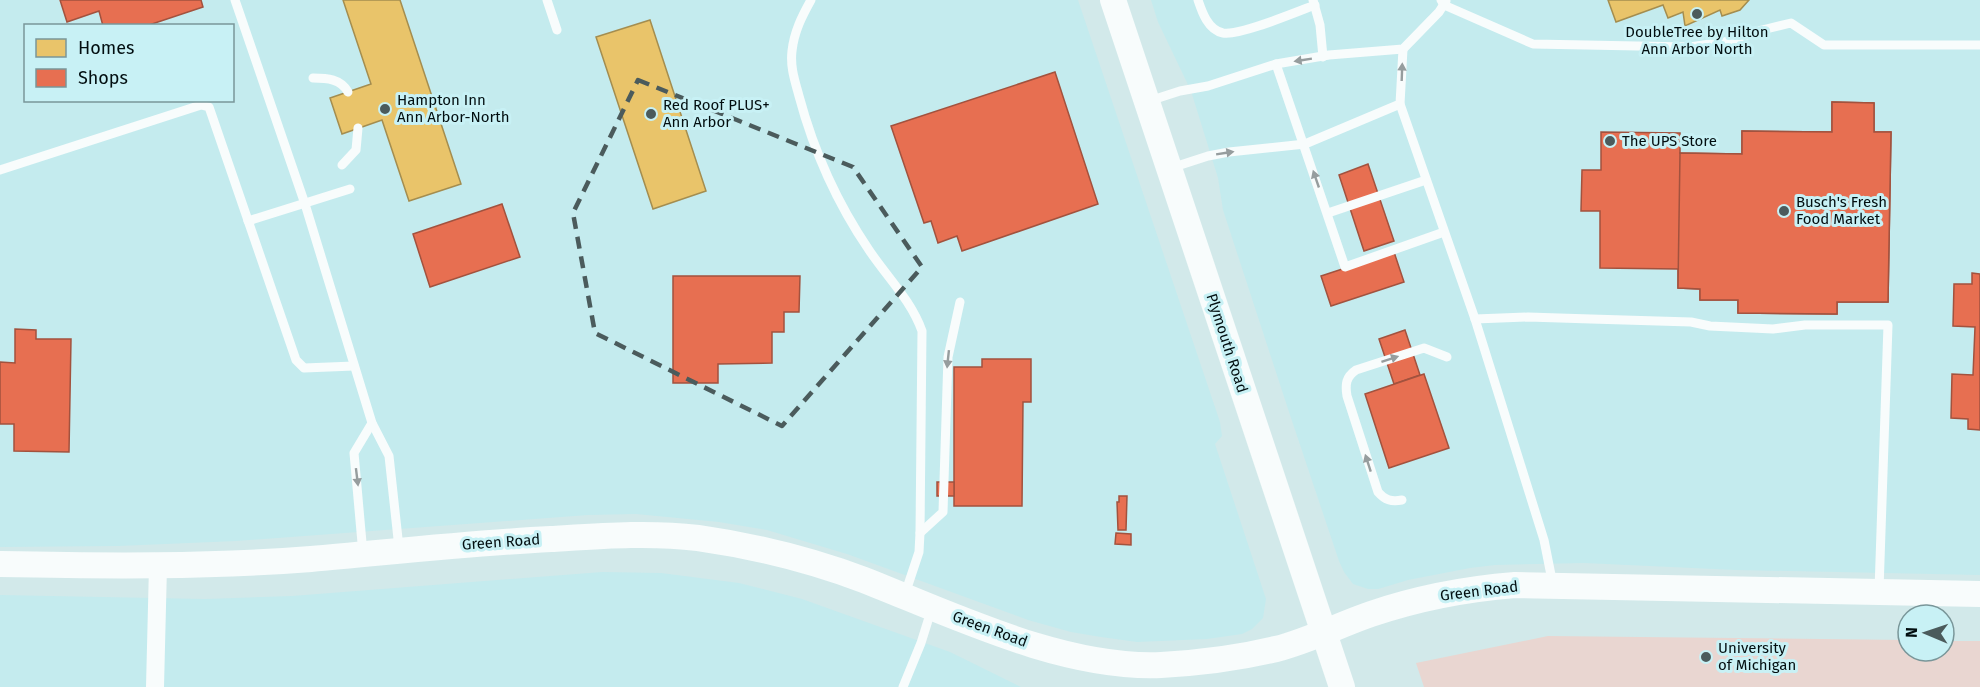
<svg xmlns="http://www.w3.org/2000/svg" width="1980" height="687" font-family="'Fira Sans',sans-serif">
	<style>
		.built { fill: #c4ebee; fill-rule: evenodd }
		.green { fill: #e9d6d1 }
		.homes { fill: #e9c46a; stroke: #a48d4f; stroke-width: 1.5 }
		.shops { fill: #e76f51; stroke: #a2523e; stroke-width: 1.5 }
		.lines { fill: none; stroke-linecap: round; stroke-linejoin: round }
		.lane { stroke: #f8fcfc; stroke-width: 9 }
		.street { stroke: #f8fcfc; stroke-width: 18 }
		.secondary { stroke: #f8fcfc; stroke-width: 26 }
		.oneway { fill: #969d9e }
		.marked { fill: none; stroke: #4b5b5c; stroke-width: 4.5; stroke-dasharray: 12 8; stroke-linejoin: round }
		.poi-dot { fill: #4b5b5c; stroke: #c8f1f5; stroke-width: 2 }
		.labels { text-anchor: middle; stroke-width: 6; stroke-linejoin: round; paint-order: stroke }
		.poi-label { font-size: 15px; fill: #020e10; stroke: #c8f1f5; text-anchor: start }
		.street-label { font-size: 15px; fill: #020e10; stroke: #c8f1f5 }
	</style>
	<rect width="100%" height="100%" fill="#d2e9ea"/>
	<!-- built -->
	<g class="built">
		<path d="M0,0H1078L1220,422L1222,436L1215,444L1266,599L1263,618L1252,629L1242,634L1207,639L1137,642L1101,637L1071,632L1028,620L847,554L767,530L719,522L636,514L588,515L236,541L118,546L0,547ZM26,26H232V100H26Z"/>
		<path d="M1151,0H1980V575L1736,570L1584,563L1495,565L1470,568L1408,580L1378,589H1368L1353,584L1344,572L1339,561L1289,412L1223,210L1218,178L1191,91L1158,22Z"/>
		<path d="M602,572L661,573L739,583L802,599L950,652L1021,687H0V595L205,599L292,596Z"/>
	</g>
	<!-- green -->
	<path class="green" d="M1548,636L1908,640V651H1944V641H1980V687H1424L1416,663Z"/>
	<!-- homes -->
	<g class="homes">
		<path d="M343,0H400L461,184L409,201L382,120L342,134L330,98L371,84Z"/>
		<path d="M1608,0H1749L1740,10L1722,16L1720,10L1685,26L1683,12L1668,18L1663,5L1616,22Z"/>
		<path d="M650,20L706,191L653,209L596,37Z"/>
	</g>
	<!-- shops -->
	<g class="shops">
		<path d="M60,0H201L203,7L146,26H103L99,11L67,22Z"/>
		<path d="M1055,72L1098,204L962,251L957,236L938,243L931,221L924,223L891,126Z"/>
		<path d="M1832,102L1874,103V132H1891L1888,302H1837V314L1738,313V300H1700V289L1678,288V269L1600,268V211H1581L1582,170H1601V132L1680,133V153L1742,154V131L1832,132Z"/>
		<path d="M1832,102L1874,103V132H1891L1888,302H1837V314L1738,313V300H1700V289L1678,288L1680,153L1742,154V131L1832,132Z"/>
		<path d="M1368,164L1394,241L1364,251L1339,175Z"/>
		<path d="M502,204L520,257L430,287L413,234Z"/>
		<path d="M1394,252L1404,282L1331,306L1321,276Z"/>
		<path d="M1972,273L1980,274V430L1968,429V419L1951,418L1952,374L1973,375L1975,327L1953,326L1954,284H1972Z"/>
		<path d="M673,276H800L799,312H784V332H772V363L718,364V383H673Z"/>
		<path d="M15,329L36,330V339H71L69,452L14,451V424H0V362L15,363Z"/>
		<path d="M1405,330L1420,375L1394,384L1379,339Z"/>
		<path d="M982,359H1031V402H1023L1022,506H954V367H982Z"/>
		<path d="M1424,374L1449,448L1389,468L1365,394Z"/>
		<rect x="937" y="482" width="17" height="14"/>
		<path d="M1119,496H1127L1126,530H1118L1117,502H1119Z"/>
		<path d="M1116,533L1131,534V545L1115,544Z"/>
	</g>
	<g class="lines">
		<!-- lane -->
		<g class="lane">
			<path d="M235,0L305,204L372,423L389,456L399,548"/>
			<path d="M547,0L557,30"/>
			<path d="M811,0C802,16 794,32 792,51C790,67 795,81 799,96C814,152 837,203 869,250C887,277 911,300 922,331L920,533L919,552L905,594"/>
			<path d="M1198,0C1202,12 1208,30 1223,33C1240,36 1296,12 1315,5"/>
			<path d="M1313,0L1320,25L1323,57"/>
			<path d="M1441,0L1444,5L1533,44L1690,47L1730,41L1762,30L1791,23L1824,45H1980"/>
			<path d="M1276,64L1345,267L1444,232"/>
			<path d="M313,78C327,78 341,79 348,92"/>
			<path d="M1149,101L1180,91L1208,86L1276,64L1329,55L1403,49L1439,12L1446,1"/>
			<path d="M1400,104L1475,319L1544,540L1553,585"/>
			<path d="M342,165L356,150L358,128"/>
			<path d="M1171,168L1208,156L1229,152L1305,144L1400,104L1403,49"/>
			<path d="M0,170L201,105L209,107L296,360L304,368L354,366"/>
			<path d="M1328,213L1426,180"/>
			<path d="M248,221L350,189"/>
			<path d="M1475,319L1528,317L1591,319L1691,322L1710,326L1773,329L1805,325H1888L1879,590"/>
			<path d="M1402,500C1391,502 1385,500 1378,492L1347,396C1345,384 1346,377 1356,370L1424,348L1447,357"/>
			<path d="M920,533L943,512L948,357L960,302"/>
			<path d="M363,554L354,453L372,423"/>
			<path d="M903,687L921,643L931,611"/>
		</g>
		<!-- street -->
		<path class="street" d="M155,687L158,566"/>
		<!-- secondary -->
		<g class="secondary">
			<path d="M1113,0L1342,687"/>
			<path d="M0,564C104,566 207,567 311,559C391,552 471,543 551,539C600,536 649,532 698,538C754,546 811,560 864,580C953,615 1063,669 1161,665C1199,663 1239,658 1276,649C1308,641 1339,625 1371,614C1418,598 1465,589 1515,585L1980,594"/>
		</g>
	</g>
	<!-- one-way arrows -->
	<defs><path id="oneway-solid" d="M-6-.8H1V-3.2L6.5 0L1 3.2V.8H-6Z" transform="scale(1.5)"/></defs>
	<g class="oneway">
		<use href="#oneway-solid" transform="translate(1303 60) rotate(171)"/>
		<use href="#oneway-solid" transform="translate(1402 72) rotate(-88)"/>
		<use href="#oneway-solid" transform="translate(1225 153) rotate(-9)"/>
		<use href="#oneway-solid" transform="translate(1316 179) rotate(-109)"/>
		<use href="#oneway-solid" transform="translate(948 359) rotate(96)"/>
		<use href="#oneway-solid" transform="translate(1390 359) rotate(-18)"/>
		<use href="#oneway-solid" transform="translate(1368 463) rotate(-108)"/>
		<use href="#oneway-solid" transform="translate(357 477) rotate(83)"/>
	</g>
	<!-- marked area -->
	<path class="marked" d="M638,80L853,167L922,267L782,426L595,333L573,213Z"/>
	<!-- markers -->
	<g class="poi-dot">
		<circle cx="1697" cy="14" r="6"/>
		<circle cx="385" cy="109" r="6"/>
		<circle cx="651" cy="114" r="6"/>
		<circle cx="1610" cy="141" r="6"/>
		<circle cx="1784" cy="211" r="6"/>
		<circle cx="1706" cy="657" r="6"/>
	</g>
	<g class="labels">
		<!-- poi labels -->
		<g class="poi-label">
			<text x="1697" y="37" text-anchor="middle">DoubleTree by Hilton<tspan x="1697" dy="17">Ann Arbor North</tspan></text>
			<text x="397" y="105">Hampton Inn<tspan x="397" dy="17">Ann Arbor-North</tspan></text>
			<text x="663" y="110">Red Roof PLUS+<tspan x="663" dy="17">Ann Arbor</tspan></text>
			<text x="1622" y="146">The UPS Store</text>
			<text x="1796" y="207">Busch's Fresh<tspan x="1796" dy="17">Food Market</tspan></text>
			<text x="1718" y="653">University<tspan x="1718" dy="17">of Michigan</tspan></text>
		</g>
		<!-- street labels -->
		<g class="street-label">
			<text transform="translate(1227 343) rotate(72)" y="5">Plymouth Road</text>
			<text transform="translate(501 542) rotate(-4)" y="5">Green Road</text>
			<text transform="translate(1479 591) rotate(-7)" y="5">Green Road</text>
			<text transform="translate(990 629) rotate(20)" y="5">Green Road</text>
		</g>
	</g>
	<!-- legend -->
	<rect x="24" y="24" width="210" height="78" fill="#c8f1f5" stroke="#799699" stroke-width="1.5"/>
	<rect x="36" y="39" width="30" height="18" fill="#e9c46a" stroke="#799699" stroke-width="1.5"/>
	<text x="78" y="54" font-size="18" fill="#020e10">Homes</text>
	<rect x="36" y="69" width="30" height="18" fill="#e76f51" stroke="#799699" stroke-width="1.5"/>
	<text x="78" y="84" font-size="18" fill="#020e10">Shops</text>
	<!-- north arrow -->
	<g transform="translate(1926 633) rotate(272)"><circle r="28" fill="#c8f1f5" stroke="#799699" stroke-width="1.5"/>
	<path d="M0-4.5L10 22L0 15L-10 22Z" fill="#4b5b5c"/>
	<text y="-9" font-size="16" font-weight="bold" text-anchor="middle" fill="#020e10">N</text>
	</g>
</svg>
